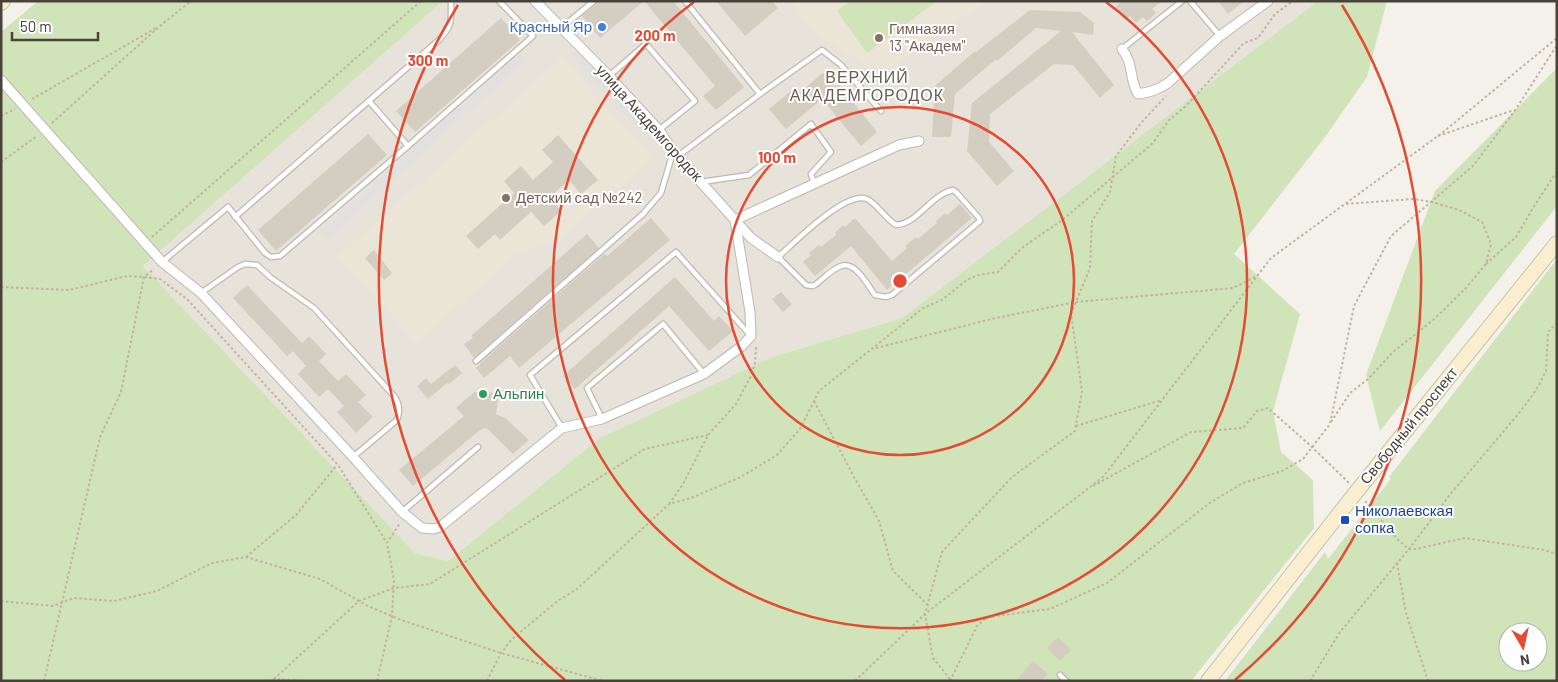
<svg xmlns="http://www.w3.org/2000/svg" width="1558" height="682" font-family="Barlow,sans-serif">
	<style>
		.residential { fill: #e7e3da }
		.education { fill: #ebe5d7 }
		.green { fill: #d1e3b9; fill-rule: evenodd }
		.parking { fill: #e3e1df }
		.building { fill: #d4cdc2 }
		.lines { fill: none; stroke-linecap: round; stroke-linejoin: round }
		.lane-casing { stroke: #bfb9af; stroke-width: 7 }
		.street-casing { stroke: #bfb9af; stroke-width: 11 }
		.secondary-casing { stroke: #cec2a0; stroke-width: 16 }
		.path { stroke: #bfb4a1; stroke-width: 2; stroke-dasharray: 2.5 2.5; stroke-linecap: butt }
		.lane { stroke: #fff; stroke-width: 4.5 }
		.street { stroke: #fff; stroke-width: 9 }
		.secondary { stroke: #f9efd0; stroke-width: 14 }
		.ring { fill: none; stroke: #e34b33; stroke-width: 2.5 }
		.shop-dot { fill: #3f7fe0; stroke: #fff; stroke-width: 2 }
		.education-dot { fill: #8d6e63; stroke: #fff; stroke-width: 2 }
		.leisure-dot { fill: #2e9e5b; stroke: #fff; stroke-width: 2 }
		.transit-dot { fill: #1a4fb4; stroke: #fff; stroke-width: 2 }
		.labels { text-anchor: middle; stroke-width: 4; stroke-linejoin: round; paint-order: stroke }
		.shop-label { font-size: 15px; fill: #366cbe; stroke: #fff; text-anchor: end }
		.education-label { font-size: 15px; fill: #785e54; stroke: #fff; text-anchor: start }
		.street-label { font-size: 15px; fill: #47423a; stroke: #fff }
		.leisure-label { font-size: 15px; fill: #27864d; stroke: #fff; text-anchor: start }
		.transit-label { font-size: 15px; fill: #164399; stroke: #fff; text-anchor: start }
		.neighbourhood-label { font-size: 16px; letter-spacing: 1px; fill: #696052; stroke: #fff }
		.centre { fill: #e34b33; stroke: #fff; stroke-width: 2.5 }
		.ring-label { font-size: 15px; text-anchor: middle; font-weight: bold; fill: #e34b33; stroke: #fff; stroke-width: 4; stroke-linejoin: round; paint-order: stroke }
	</style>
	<rect width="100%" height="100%" fill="#f4f1eb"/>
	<!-- residential -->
	<path class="residential" d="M443,1H1318L902,318L772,357L600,438L448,561L415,553L143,266Z"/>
	<!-- education -->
	<g class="education">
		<path d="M790,1H986L882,75L836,46L812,30Z"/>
		<path d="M562,58L652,159L564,236L514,255L417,343L337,257Z"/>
	</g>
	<!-- green -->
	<g class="green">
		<path d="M38,1H443L143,266L415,553L448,561L600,438L772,357L902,318L1318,1H1387L1367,77L1325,137L1234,254L1300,314L1273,411L1281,452L1313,480L1314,528L1191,681H1V32Z"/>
		<path d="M850,1H937L867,53L837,11Z"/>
		<path d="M1557,68V206L1380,431L1366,375L1435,191Z"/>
		<path d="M1557,259V681H1225L1325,552L1328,559L1390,480L1389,477ZM1508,632H1538V662H1508Z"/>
	</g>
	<!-- parking -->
	<g class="parking">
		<path d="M578,49L642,121L636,127L572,55Z"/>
		<path d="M520,53L526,60L328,238L321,231Z"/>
	</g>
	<!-- building -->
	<g class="building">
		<path d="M600,1H673L744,87L716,110L703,96L715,86L644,1L600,38L582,16Z"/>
		<path d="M716,1H772L778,8L745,36Z"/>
		<path d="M1122,1H1162L1152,9L1156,13L1147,21L1143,17L1136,23L1130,16L1125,20L1115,7Z"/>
		<path d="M1218,1H1244L1228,14Z"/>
		<path d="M1030,10L1080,12L1094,23L1093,35L1072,32L1114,85L1100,98L1073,65L1054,64L990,114L989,142L1014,171L997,186L967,151L972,103L1061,31L1036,28L997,61L996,59L955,94L951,137H932L935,86L975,51L976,52Z"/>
		<path d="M501,18L520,40L415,132L396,111Z"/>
		<path d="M823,73L835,87L838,84L877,132L861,146L822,99L786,129L769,109L791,91L795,96Z"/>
		<path d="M368,134L387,155L276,251L258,230Z"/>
		<path d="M558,135L598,180L581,194L569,180L550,197L561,211L544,226L531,212L500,240L495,234L478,249L466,236L514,193L504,181L521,166L533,180L553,162L542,150Z"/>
		<path d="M960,204L972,218L887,290L851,246L815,276L803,262L811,255L809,253L819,245L821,247L836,235L835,233L843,225L845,227L855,218L892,261L907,248L905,246L916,237L918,239L937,223L936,221L945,213L947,215Z"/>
		<path d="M651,218L670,240L519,368L510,356L484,378L476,368L480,365L479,364L604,254L607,256Z"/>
		<path d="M587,234L599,248L474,358L464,344L473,338L471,336Z"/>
		<path d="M374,250L392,273L384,280L365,258Z"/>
		<path d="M675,277L714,321L719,316L733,331L709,351L669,306L575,389L563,376Z"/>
		<path d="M247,285L302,343L309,336L326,354L319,361L338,381L346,374L366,395L358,402L373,417L356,433L337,412L344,406L328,389L319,397L298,374L306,366L293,351L287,356L233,298Z"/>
		<path d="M781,292L792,304L783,312L772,299Z"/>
		<path d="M455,365L462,373L449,384L447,383L428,399L417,386L426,378L431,384Z"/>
		<path d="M474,392L499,393L496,414L505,418L529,440L513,454L490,431L486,428L480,430L413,486L399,470L464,416L456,408Z"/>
		<path d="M1058,637L1071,650L1060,661L1047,648Z"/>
		<path d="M1033,661L1048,674L1042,681H1016Z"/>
	</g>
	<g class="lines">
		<!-- lane casing -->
		<g class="lane-casing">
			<g id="lane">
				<path d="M1190,1L1220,36"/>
				<path d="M561,28L594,1"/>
				<path d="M1122,49L1182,1"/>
				<path d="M609,76L646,44L695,101L659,130"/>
				<path d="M760,94L822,50L841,65L881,111"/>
				<path d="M369,101L408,146"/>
				<path d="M678,156L760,94L685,1"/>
				<path d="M701,182L749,175L811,124L831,152L811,174L814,184"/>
				<path d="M953,190L956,192L979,218L980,221L892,295L886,297L875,295C868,286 856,261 841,266C832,269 823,279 815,285L812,286L806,285L778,257C794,243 846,190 867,199C876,203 886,219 896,225C919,223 930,195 953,190Z"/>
				<path d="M228,207L265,253L271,257L280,256L408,146L533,36L499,1"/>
				<path d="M235,217L439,40C453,25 451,21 451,1"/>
				<path d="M162,262L228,207L229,209"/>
				<path d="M201,293L238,267L245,264L257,265L270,277L314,308L395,397C400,406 400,411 397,420L353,457"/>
				<path d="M476,361L643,214L661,193L673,152"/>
				<path d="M602,419L587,388L663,324L704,374"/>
				<path d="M562,428L530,375L676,252L750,335"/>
				<path d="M402,512L478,447"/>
				<path d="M1060,675L1066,681"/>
			</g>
		</g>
		<!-- street casing -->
		<g class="street-casing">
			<g id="street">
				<path d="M535,1L609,76L659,130L673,151L751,238L778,257"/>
				<path d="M1122,49C1134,64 1129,79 1138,94C1150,92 1158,90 1168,83L1220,36L1268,1"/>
				<path d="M1,80L162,262L201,293L353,457L402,512L422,528L433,529L440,527L562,428L602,419L704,374L742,346L751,336L750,312L735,220"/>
				<path d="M735,220L899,145L919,141"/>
			</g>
		</g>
		<!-- secondary casing -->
		<g class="secondary-casing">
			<g id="secondary">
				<path d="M1,3L3,1"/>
				<path d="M1208,681L1357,491L1557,243"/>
			</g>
		</g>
		<!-- path -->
		<g class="path">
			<path d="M32,99L156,28"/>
			<path d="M1,116L15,109"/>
			<path d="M52,123L161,25L191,1"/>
			<path d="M1438,136L1514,110"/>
			<path d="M1,162L37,136"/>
			<path d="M152,237L421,1"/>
			<path d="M1486,264L1516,237L1533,208L1557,171"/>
			<path d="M1,287L69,290L127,276L144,277L160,279L187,299L338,465L387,543"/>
			<path d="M876,348L996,318L1076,302L1233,288L1255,277"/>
			<path d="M814,401L854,477L879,521L893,571L928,605"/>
			<path d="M1331,422L1350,393L1368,379L1393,352L1432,321L1465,289L1486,264L1491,244L1482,222L1459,210L1432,202L1413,199L1345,204"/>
			<path d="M1076,426L1162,400"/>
			<path d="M1093,486L1191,432L1243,428L1257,411L1268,408L1312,447L1349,483"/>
			<path d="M1365,501L1399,541L1409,549H1416L1465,538L1544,550L1557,554"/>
			<path d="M669,504L683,484L708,435L736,404L751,376L755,363L756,347"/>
			<path d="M246,557L296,515L337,465"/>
			<path d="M1397,563L1406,613L1428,681"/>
			<path d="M1,601L53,606L74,598L114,601L157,591L212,563L246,557L320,579L368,606L401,620L501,653L603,681"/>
			<path d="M274,679L359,601L394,588L430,584L645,449L708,435"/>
			<path d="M950,679L933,658L925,614L942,552L1012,477L1075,431L1082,391L1071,314L1090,268L1092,221L1110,192L1116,156L1141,123L1166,96"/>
			<path d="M44,681L100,437L121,392L144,277L154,269"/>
			<path d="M268,681L274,679L302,681"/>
			<path d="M377,681L392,616L394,580L387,543L400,523"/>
			<path d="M487,681L501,653L512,639L559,600L577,589L669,504L691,498L741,477L777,455L800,429L819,391L923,308L942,300L967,280L978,275L998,272L1023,247L1061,221L1153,143L1169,120L1186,106L1244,43L1258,38L1275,14L1293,1"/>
			<path d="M855,681L925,614L1103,477L1271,258L1442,133L1557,38"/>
			<path d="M950,681L977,626L987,617L1050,609L1107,583L1211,502L1243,483L1282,471L1303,459L1330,424L1354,306L1391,236L1473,166L1516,109L1557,45"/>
			<path d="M1310,681L1340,632L1409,549L1448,497L1520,412L1536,390L1546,371L1548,332L1557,323"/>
		</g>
		<!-- lane -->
		<use href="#lane" class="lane"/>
		<!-- street -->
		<use href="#street" class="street"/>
		<!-- secondary -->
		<use href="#secondary" class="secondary"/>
	</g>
	<!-- distance rings -->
	<g class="ring">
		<circle cx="900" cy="281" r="174"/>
		<path d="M1106 2A347 347 0 1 1 694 2"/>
		<path d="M565 680A521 521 0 0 1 458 5M1342 5A521 521 0 0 1 1235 680"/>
	</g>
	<!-- markers -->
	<circle class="shop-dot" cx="602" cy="27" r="5"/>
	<g class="education-dot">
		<circle cx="879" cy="38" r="5"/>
		<circle cx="506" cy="198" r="5"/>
	</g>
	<circle class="leisure-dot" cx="483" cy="394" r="5"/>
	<rect class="transit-dot" x="1340" y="515" width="10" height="10" rx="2.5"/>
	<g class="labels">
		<!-- shop labels -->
		<g class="shop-label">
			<text x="592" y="32">Красный Яр</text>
		</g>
		<!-- education labels -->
		<g class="education-label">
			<text x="889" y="34">Гимназия<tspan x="889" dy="17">13 "Академ"</tspan></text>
			<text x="516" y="203">Детский сад №242</text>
		</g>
		<!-- street labels -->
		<g class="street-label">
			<text transform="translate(649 123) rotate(48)" y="5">улица Академгородок</text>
			<text transform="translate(1409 426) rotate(-51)" y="5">Свободный проспект</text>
		</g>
		<!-- leisure labels -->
		<g class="leisure-label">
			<text x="493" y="399">Альпин</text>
		</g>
		<!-- transit labels -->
		<g class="transit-label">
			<text x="1355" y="516">Николаевская<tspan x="1355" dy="17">сопка</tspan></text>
		</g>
		<!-- neighbourhood labels -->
		<g class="neighbourhood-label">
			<text x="867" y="83">ВЕРХНИЙ<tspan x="867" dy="18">АКАДЕМГОРОДОК</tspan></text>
		</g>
	</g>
	<circle cx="900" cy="281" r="8" class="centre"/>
	<g class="ring-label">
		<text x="655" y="41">200 m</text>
		<text x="428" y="66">300 m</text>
		<text x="777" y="163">100 m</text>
	</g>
	<!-- border -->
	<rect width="1558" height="682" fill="none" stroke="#47423a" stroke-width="5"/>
	<!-- north arrow -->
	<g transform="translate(1523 647) rotate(171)"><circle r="24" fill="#ffffff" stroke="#b5b3b0"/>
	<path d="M0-4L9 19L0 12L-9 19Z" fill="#e34b33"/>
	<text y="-8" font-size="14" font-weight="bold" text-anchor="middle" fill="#47423a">N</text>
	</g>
	<!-- scale -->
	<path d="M12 32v8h86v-8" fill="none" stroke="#47423a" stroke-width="2.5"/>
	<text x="20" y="32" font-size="15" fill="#47423a" stroke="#ffffff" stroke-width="4" paint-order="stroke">50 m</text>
</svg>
